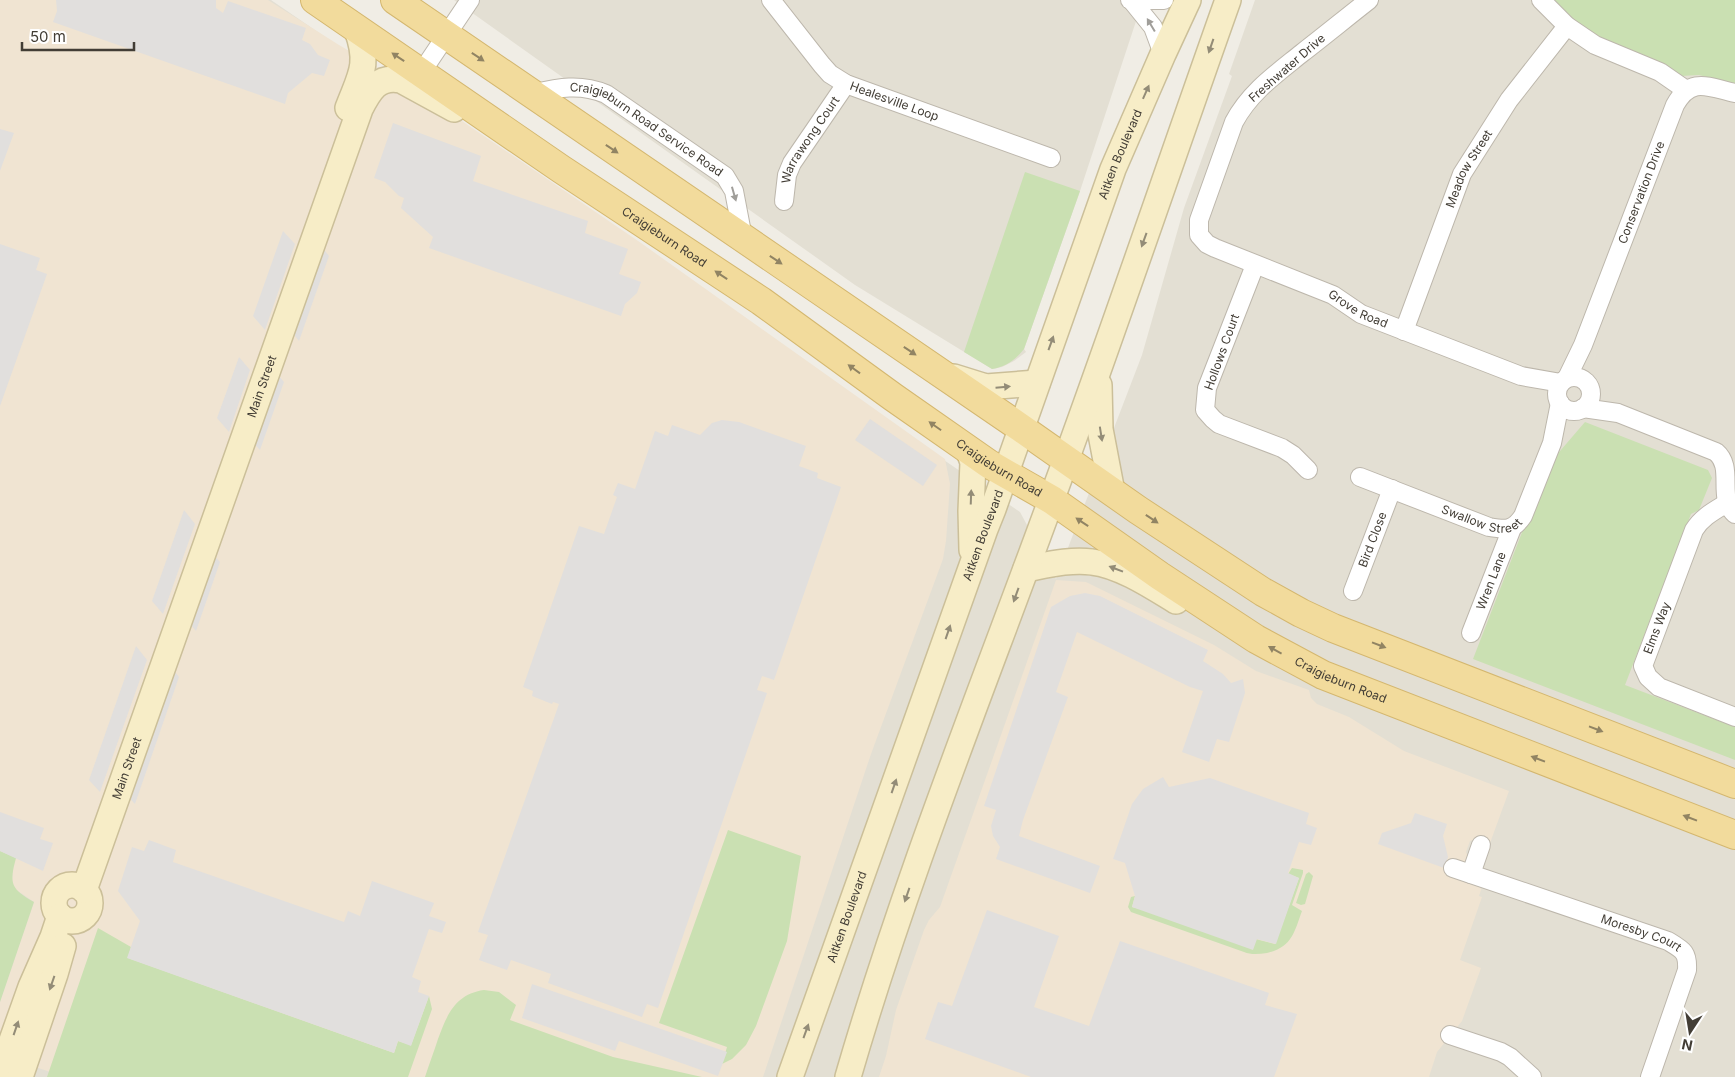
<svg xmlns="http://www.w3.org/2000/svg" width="1735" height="1077" font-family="Inter,sans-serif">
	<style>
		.residential { fill: #e3dfd3 }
		.commercial { fill: #f0e4d2 }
		.green { fill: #cae0b2 }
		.parking { fill: #e1dfdd }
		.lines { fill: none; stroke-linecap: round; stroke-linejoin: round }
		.street-casing { stroke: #bdb7ac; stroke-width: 20 }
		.secondary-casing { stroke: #cbbf99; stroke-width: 28 }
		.primary-casing { stroke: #d4b76f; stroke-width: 30 }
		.street { stroke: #fff; stroke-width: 18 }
		.secondary { stroke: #f7edc7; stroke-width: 25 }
		.primary { stroke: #f2db9c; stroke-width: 28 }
		.oneway { fill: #a09e9a }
		.oneway2 { fill: #938c77 }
		.oneway3 { fill: #918463 }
		.labels { text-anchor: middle; stroke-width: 4; stroke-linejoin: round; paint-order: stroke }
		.street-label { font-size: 12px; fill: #423d35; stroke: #fff }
	</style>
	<rect width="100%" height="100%" fill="#f0ede5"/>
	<!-- residential -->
	<g class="residential">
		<path d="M0,0H271L1020,512L1056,579L1142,355L1184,208L1232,76L1229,74L1255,0H1735V1077H0Z"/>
		<path d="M454,0H1143L1080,191L1024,349L1026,352L1014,361L1002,367L992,369L855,285Z"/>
	</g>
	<!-- commercial -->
	<g class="commercial">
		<path d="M0,0H268L339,45L415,89L641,243L945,459L950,484L946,541L943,559L871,754L763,1077H65L0,1055V1002L34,902L15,889L12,882L13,856L0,851Z"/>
		<path d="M1056,580L1086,582L1214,645L1256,671L1309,690L1311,698L1317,704L1349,717L1404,751L1509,791L1490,843L1477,838L1470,841L1466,852L1481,890L1479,896L1482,897L1460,960L1481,968L1462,1021L1437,1052L1429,1077H879L886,1056L896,1010L924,930L929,920L940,907Z"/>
	</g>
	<!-- green -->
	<g class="green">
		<path d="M1550,0H1735V84L1699,75L1681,76L1625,51L1586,31Z"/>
		<path d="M1025,172L1080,191L1024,349C1014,361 1007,366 992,369L964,352Z"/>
		<path d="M1585,422L1708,470L1712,478L1699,510L1691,514L1625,685L1735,727V760L1473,659L1548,465Z"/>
		<path d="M728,830L801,856L787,941L756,1026L746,1045L732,1059L722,1064L727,1047L659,1023Z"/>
		<path d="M0,851L16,858C9,884 11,889 34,902L0,1002Z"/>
		<path d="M1292,868L1303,870V873L1292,905L1302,911C1294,933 1292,947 1267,953C1259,954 1251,955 1244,952L1131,912L1128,907L1131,897L1135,896L1132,907L1275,944L1299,878L1288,874Z"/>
		<path d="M1309,872L1313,876L1305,904L1301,905L1296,903L1306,874Z"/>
		<path d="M98,928L131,947L128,958L394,1053L398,1041L411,1045L429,996L432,1009L408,1077H47Z"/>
		<path d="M484,990L499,992L516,1005L510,1020L613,1057L702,1077H425C429,1064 434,1052 438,1039C447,1015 455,994 484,990Z"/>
	</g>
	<!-- parking -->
	<g class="parking">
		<path d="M56,0H216V8L223,13L228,1L306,28L302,40L310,44L318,55L330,60L324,76L312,73L288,93L285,104L53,22L57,11Z"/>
		<path d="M393,123L481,156L473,181L588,221L585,233L628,249L619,274L641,282L637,293L625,304L621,316L429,248L433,237L401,208L404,198L399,196L385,182L374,178Z"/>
		<path d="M0,129L14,133L0,171Z"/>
		<path d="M283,231L295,244L265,330L253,316Z"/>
		<path d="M318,242L329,256L299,341L288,327Z"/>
		<path d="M0,244L40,258L36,270L47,274L0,406Z"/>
		<path d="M239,357L250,370L229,432L217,418Z"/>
		<path d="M273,369L284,382L260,450L249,438Z"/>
		<path d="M870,419L937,465L923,486L855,440Z"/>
		<path d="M722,420L739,422L806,446L799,466L818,473L817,478L841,487L774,680L762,676L757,690L767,693L658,1008L647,1004L642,1017L548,983L551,974L511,960L507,970L479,960L488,935L478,932L559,704L553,702L552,704L532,696L533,691L523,687L579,526L604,534L617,497L613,495L618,483L635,489L655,431L668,436L672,425L700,435L712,423Z"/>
		<path d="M184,510L195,524L163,614L152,601Z"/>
		<path d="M209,550L220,562L196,631L185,618Z"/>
		<path d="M1085,593L1100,596L1208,650L1203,661L1223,674L1231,683L1243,679L1245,693L1229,742L1217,739L1209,762L1182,752L1203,691L1190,687L1077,632L1056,692L1068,697L1023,820L1019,836L1100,866L1090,893L996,859L1000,847L993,836L991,826L996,810L984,806L1051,607L1070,596Z"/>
		<path d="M136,646L147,660L100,792L89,780Z"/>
		<path d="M168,663L179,677L135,804L123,791Z"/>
		<path d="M1163,777L1169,787L1210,778L1309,813L1306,824L1317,828L1311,845L1299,842L1288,873L1299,878L1276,944L1257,939L1253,950L1132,907L1135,896L1125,863L1113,859L1132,804L1143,789Z"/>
		<path d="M0,812L44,828L40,839L53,843L43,871L0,851Z"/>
		<path d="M1415,813L1447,824L1443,836L1448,857L1444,868L1378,844L1382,833L1411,823Z"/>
		<path d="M149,840L176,850L173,862L344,922L348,911L360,916L372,881L434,903L429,916L446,922L442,933L429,929L412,977L421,981L418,992L429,996L411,1046L398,1041L394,1053L127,958L140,921L118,891L132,847L144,851Z"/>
		<path d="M987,910L1059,936L1034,1007L1089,1026L1120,941L1269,993L1265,1005L1297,1014L1274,1077H1031L925,1039L938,1002L952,1006Z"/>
		<path d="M532,984L727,1052L718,1076L619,1041L615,1051L522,1018Z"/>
	</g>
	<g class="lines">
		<!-- street casing -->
		<g class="street-casing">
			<g id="street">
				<path id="s1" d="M771,0L822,65L830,74L846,84L1051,158"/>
				<path d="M1130,0H1164"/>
				<path id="s2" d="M1369,0C1346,18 1324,36 1302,53C1276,74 1250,92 1234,122L1199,220V235L1207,244L1215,248L1333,295L1361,314L1521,376L1561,383"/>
				<path d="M1541,0L1567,26L1595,45L1660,72L1686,90"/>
				<path d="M1132,1L1153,27L1163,54"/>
				<path d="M421,73L470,0"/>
				<path id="s3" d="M531,94C558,88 579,83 606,94L725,176L734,191L743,238"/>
				<path id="s4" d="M784,201L787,175L792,163L846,84"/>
				<path d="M1255,265L1207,388L1205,410L1213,419L1219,424L1282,448L1293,455L1308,470"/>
				<path id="s5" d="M1404,331L1462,174L1509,100L1567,26"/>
				<circle cx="1574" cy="394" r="17"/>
				<path id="s6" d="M1567,378L1583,345L1675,105C1691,76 1708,87 1735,93"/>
				<path d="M1583,408L1618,413L1716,452C1735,468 1716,497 1735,514"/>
				<path id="s7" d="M1360,477L1489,527C1506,530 1513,531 1523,516L1552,443L1560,403"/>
				<path d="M1727,503C1714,511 1702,517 1694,530L1643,666L1648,677L1659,687L1735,717"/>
				<path id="s8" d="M1353,591L1392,489"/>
				<path id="s9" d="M1471,633L1512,528"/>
				<path id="s10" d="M1453,868L1668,941C1683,950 1688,952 1687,970L1650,1077"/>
				<path d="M1471,874L1481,845"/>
				<path d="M1450,1035L1501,1052L1510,1057L1532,1077"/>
			</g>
		</g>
		<!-- secondary casing -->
		<g class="secondary-casing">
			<g id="secondary">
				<path d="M348,108C360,76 370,65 357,30"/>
				<path d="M954,377L986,387L1037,383"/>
				<path d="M1099,385L1100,429L1112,492"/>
				<path d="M968,449L973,462L971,511L972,550"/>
				<path d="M1026,569C1047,565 1070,559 1092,562C1120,565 1153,587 1176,601"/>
				<circle cx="72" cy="903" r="18"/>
				<path id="s11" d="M84,890L360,109C369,91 378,75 401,80L454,109"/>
				<path d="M0,1074L31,987L53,937L60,916"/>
				<path d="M20,1077L55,974L63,946"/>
				<path id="s12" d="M790,1077L985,529L993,509L1113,169L1163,54L1188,0"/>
				<path d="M848,1077C905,880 982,690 1052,498C1113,333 1169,166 1228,0"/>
			</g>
		</g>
		<!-- primary casing -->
		<g class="primary-casing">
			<g id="primary">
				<path id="s13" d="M315,0L561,169L761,301L893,397L989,464L1052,500L1160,576L1256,639L1323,675L1735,835"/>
				<path d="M395,0L1021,428L1138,510L1263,592L1301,613L1333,628L1735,784"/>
			</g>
		</g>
		<!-- street -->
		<use href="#street" class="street"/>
		<!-- secondary -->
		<use href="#secondary" class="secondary"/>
		<!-- primary -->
		<use href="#primary" class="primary"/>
	</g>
	<!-- one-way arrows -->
	<defs><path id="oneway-solid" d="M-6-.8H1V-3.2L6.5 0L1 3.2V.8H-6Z" transform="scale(1.25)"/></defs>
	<g class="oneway">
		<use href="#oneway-solid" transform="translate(1151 25) rotate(-121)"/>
		<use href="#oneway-solid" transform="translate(734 194) rotate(74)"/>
	</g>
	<g class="oneway2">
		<use href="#oneway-solid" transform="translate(1211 46) rotate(109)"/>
		<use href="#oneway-solid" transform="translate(1146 92) rotate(-66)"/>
		<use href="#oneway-solid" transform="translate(1144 240) rotate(110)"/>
		<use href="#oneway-solid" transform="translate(1051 343) rotate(-70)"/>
		<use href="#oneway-solid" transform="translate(1003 387) rotate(-5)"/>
		<use href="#oneway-solid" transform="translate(1101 434) rotate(81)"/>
		<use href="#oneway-solid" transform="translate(971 497) rotate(-88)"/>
		<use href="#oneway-solid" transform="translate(1116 569) rotate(-159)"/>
		<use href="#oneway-solid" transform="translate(1016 595) rotate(110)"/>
		<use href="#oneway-solid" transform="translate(948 632) rotate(-71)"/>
		<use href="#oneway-solid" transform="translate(894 786) rotate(-71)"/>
		<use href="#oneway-solid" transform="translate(907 895) rotate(109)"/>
		<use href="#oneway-solid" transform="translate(52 983) rotate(109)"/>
		<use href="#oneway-solid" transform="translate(16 1028) rotate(-71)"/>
		<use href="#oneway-solid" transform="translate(806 1031) rotate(-70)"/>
	</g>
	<g class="oneway3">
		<use href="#oneway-solid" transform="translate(398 57) rotate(-146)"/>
		<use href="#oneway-solid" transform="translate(478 57) rotate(34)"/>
		<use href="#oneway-solid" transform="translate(612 149) rotate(34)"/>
		<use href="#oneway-solid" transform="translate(776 260) rotate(34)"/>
		<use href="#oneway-solid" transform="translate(721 275) rotate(-146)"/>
		<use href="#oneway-solid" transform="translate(910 351) rotate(34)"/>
		<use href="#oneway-solid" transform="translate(854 369) rotate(-144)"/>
		<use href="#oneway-solid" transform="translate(935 426) rotate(-145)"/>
		<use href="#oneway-solid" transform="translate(1152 519) rotate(34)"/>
		<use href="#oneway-solid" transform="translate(1082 522) rotate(-146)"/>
		<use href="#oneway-solid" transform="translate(1379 645) rotate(21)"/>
		<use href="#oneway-solid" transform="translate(1275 650) rotate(-151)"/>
		<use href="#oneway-solid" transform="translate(1596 729) rotate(21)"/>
		<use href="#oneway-solid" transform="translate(1538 759) rotate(-159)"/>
		<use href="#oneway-solid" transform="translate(1690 818) rotate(-159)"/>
	</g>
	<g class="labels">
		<!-- street labels -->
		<g class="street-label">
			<text transform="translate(1287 68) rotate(-41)" y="4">Freshwater Drive</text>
			<text dy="4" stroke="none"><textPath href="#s1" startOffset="165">Healesville Loop</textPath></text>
			<text dy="4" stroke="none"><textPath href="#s3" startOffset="128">Craigieburn Road Service Road</textPath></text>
			<text dy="4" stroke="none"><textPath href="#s4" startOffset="68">Warrawong Court</textPath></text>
			<text dy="4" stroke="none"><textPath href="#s12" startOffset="980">Aitken Boulevard</textPath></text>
			<text dy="4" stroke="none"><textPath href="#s5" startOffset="175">Meadow Street</textPath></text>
			<text dy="4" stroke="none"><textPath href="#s6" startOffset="200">Conservation Drive</textPath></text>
			<text dy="4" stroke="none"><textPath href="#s13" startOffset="422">Craigieburn Road</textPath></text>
			<text dy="4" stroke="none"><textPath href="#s2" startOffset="479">Grove Road</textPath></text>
			<text transform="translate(1222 352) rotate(-70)" y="4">Hollows Court</text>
			<text dy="4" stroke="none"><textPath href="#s11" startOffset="534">Main Street</textPath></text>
			<text dy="4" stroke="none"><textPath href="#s13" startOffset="829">Craigieburn Road</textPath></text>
			<text dy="4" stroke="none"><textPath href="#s7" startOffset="130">Swallow Street</textPath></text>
			<text dy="4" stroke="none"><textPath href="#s12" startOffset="575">Aitken Boulevard</textPath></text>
			<text dy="4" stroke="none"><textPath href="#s8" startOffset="55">Bird Close</textPath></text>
			<text dy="4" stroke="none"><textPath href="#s9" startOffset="56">Wren Lane</textPath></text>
			<text transform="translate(1657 628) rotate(-69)" y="4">Elms Way</text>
			<text dy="4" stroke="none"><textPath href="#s13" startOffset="1232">Craigieburn Road</textPath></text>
			<text dy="4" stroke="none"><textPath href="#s11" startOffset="129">Main Street</textPath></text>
			<text dy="4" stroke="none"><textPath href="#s12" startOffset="170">Aitken Boulevard</textPath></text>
			<text dy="4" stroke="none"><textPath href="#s10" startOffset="199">Moresby Court</textPath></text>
		</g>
	</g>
	<!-- north arrow -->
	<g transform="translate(1690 1032) rotate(192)" stroke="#ffffff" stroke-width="4" paint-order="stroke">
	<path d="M0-4L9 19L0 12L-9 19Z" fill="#423d35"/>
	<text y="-8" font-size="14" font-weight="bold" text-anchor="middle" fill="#423d35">N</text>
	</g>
	<!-- scale -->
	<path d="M22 42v8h112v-8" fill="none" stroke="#423d35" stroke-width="2.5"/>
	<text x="30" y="42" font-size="15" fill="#423d35" stroke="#ffffff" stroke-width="4" paint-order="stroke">50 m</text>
</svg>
